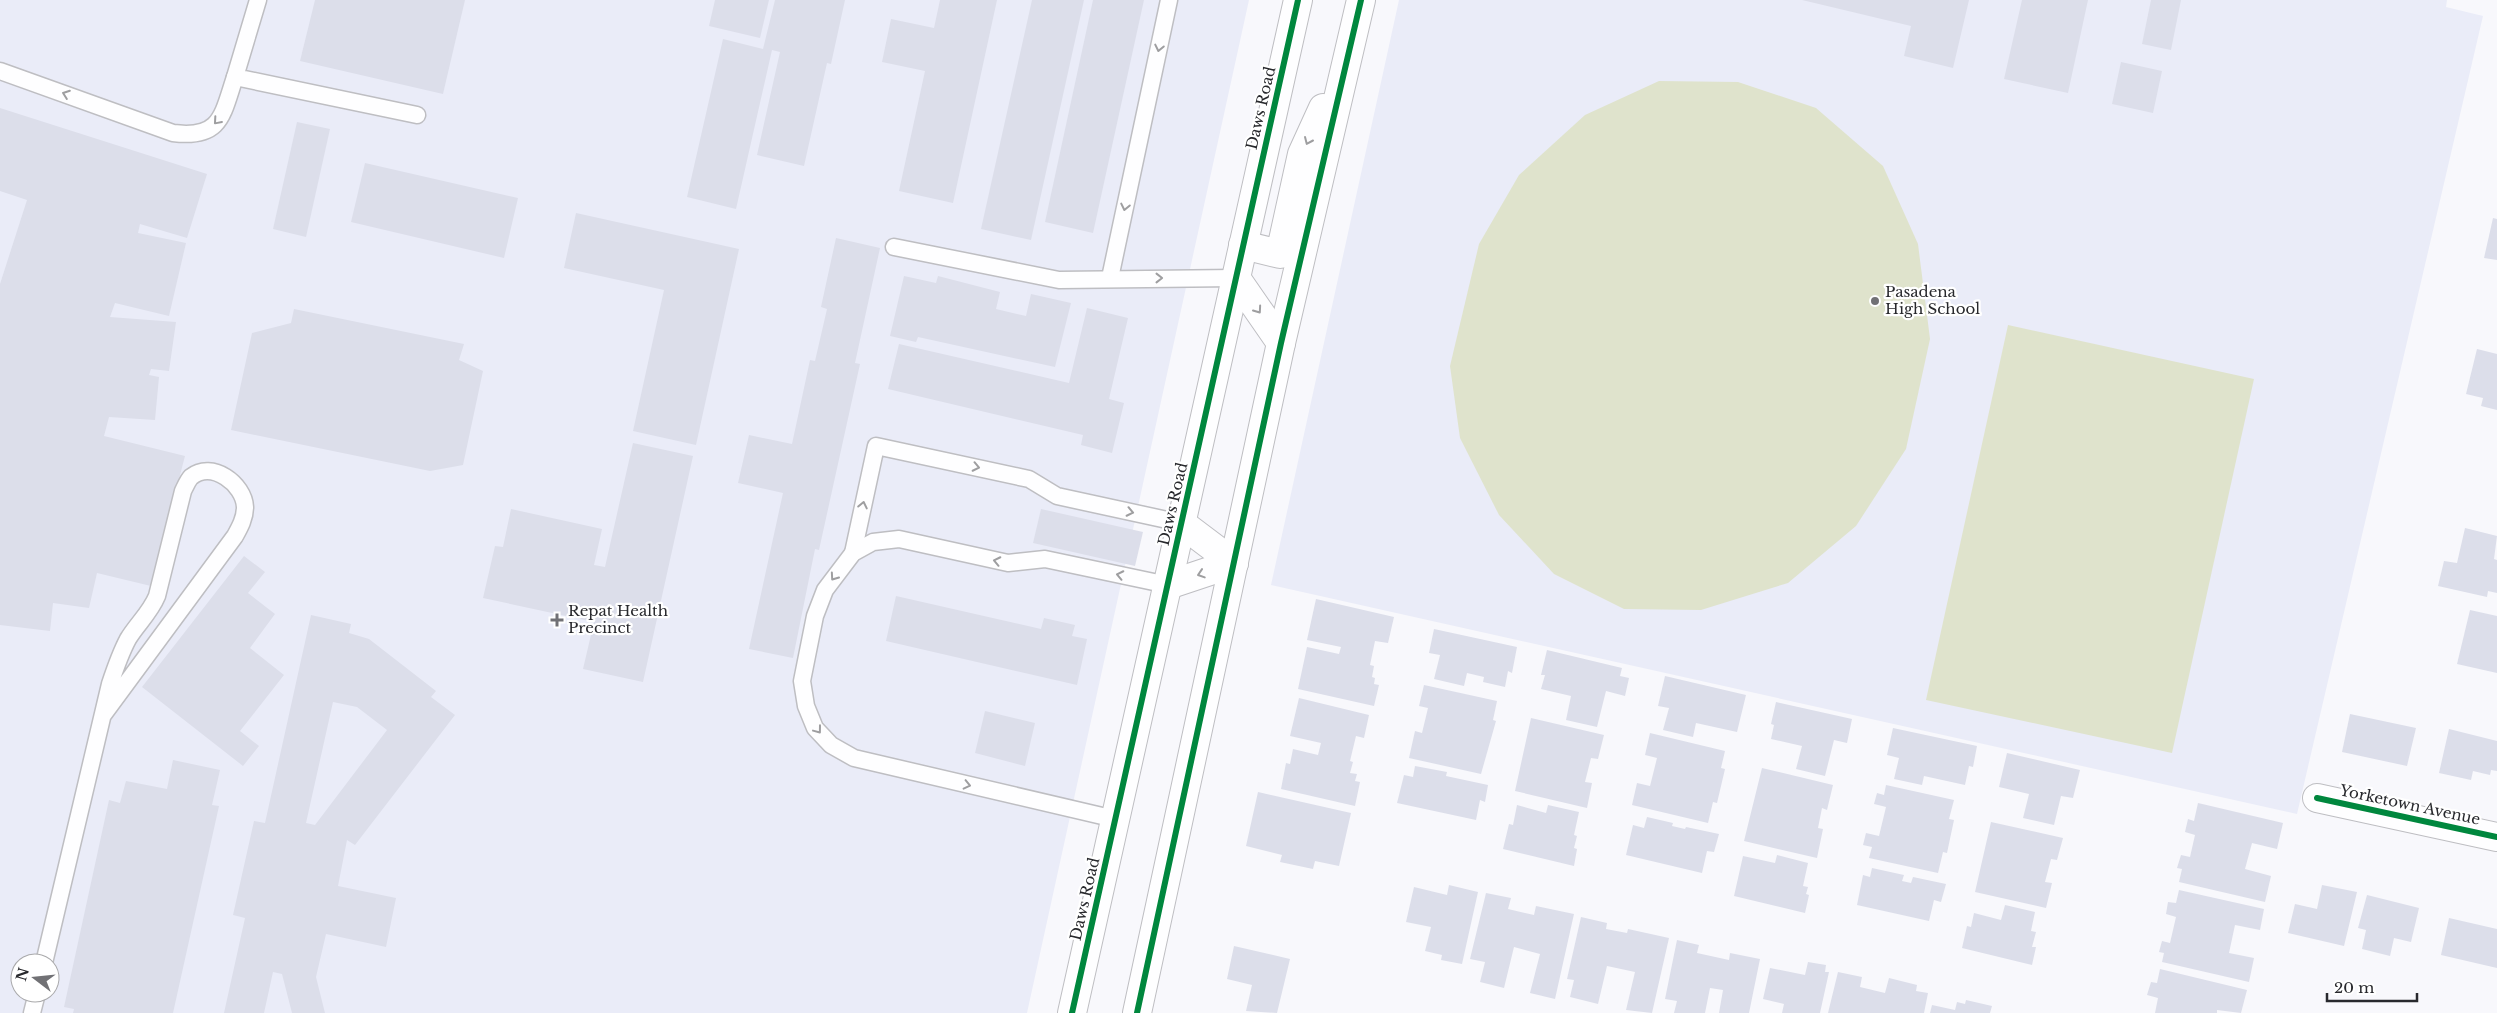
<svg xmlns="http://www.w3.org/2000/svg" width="2497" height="1013" font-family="'Libre Baskerville',serif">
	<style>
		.built { fill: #eaecf8; fill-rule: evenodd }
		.green { fill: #dfe3cc }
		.building { fill: #dcdeea; fill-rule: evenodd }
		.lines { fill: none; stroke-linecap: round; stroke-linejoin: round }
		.service-casing { stroke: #bebec2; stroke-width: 19 }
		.minor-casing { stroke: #bebec2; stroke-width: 30 }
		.secondary-casing { stroke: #bebec2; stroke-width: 30 }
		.service { stroke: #fefeff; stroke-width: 16 }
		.minor { stroke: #fefeff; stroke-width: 28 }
		.secondary { stroke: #fefeff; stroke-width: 28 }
		.cycleway-casing { stroke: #fff; stroke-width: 9 }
		.cycleway { stroke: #00873e; stroke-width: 6 }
		.oneway { stroke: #9e9ea0 }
		.poi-dot { fill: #717175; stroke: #fff; stroke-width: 2 }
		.labels { text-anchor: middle; stroke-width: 4.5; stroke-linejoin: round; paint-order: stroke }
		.street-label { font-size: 15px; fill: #28292d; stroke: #fff }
		.poi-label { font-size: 15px; fill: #28292d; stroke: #fff; text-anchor: start }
	</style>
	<rect width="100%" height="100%" fill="#f8f8fc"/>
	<!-- built -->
	<g class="built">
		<path d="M0,0H1249L1027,1013H0ZM20,963H50V993H20Z"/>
		<path d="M1399,0H2447L2446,7L2483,16L2297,814L1271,585Z"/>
	</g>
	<!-- green -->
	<g class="green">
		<path d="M1659,81L1738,82L1816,108L1883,166L1918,244L1930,339L1906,449L1856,526L1788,583L1701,610L1624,609L1554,574L1499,515L1460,438L1450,366L1479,244L1519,175L1585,115Z"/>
		<path d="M2008,325L2254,379L2172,753L1926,700Z"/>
	</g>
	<!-- building -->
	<g class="building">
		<path d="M315,0H465L443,94L300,61Z"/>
		<path d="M715,0H769L760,38L709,26Z"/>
		<path d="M775,0H845L831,64L827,63L804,166L757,155L780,52L772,50L736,209L687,197L723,39L763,49Z"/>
		<path d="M940,0H997L953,203L899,191L925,71L882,62L891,19L934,28Z"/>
		<path d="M1032,0H1084L1031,240L981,229Z"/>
		<path d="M1093,0H1144L1093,233L1045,222Z"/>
		<path d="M1802,0H1969L1953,68L1904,56L1911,26Z"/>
		<path d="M2022,0H2088L2068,93L2004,79Z"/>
		<path d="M2151,0H2181L2171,50L2142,44Z"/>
		<path d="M2121,62L2162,71L2153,113L2112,104Z"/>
		<path d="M0,108L207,174L187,238L140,224L138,233L186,243L169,316L115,303L110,317L176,322L169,371L151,369L149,375L159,377L155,420L109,417L104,436L185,456L151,586L97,573L89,608L53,603L50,631L0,625V284L27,200L0,191Z"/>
		<path d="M297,122L330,129L306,237L273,229Z"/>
		<path d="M365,163L518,198L504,258L351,222Z"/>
		<path d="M576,213L739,249L696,445L633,431L664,290L564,268Z"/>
		<path d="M2493,218L2497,219V260L2484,258Z"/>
		<path d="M836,238L880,248L855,363L860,364L819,550L815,549L793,658L749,649L783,493L738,483L749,435L792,444L810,360L815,361L827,309L821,307Z"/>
		<path d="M904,276L936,283L938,276L1000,292L996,309L1026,316L1031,294L1071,303L1055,367L918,337L916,342L890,336Z"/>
		<path d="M1087,308L1128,318L1109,399L1124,403L1112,453L1081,445L1083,435L888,389L899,344L1069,383Z"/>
		<path d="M294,309L464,344L459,360L483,371L463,465L430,471L231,430L252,333L291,323Z"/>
		<path d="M2477,349L2497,354V410L2481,406L2483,398L2466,394Z"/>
		<path d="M633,443L693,456L643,682L583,669L594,622L483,598L495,546L503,547L511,509L602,529L594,565L605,567Z"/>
		<path d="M1041,509L1143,532L1135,566L1033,543Z"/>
		<path d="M2465,528L2497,536L2494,559L2497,560V593L2488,591L2487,597L2438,586L2444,561L2457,563Z"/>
		<path d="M244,556L265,572L248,593L275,614L250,648L284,675L240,731L259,746L243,766L142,687Z"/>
		<path d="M896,596L1041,629L1044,618L1075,625L1072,636L1087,639L1077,685L886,641Z"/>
		<path d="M1316,599L1394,617L1388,643L1375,641L1370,665L1374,666L1372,677L1375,678L1374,684L1379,685L1374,706L1298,689L1307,647L1339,654L1341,647L1307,640Z"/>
		<path d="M2470,610L2497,616V673L2457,664Z"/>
		<path d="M311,615L351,624L349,633L369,639L436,691L431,697L455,715L355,845L347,840L338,886L396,898L386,947L326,934L316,977L325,1013H292L282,974L273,972L264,1013H224L245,918L233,915L254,821L265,823ZM333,702L357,707L387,730L315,825L306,823Z"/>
		<path d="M1434,629L1517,647L1512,673L1508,671L1505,687L1483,682L1484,677L1467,673L1464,686L1434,679L1440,655L1429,653Z"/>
		<path d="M1547,650L1622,668L1620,676L1629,678L1625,696L1606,691L1597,727L1566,720L1571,696L1541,689L1545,675H1541Z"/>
		<path d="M1665,676L1746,695L1737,732L1696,723L1693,737L1663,730L1669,708L1658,706Z"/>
		<path d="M1424,685L1497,701L1493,720L1496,721L1481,774L1409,758L1415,731L1422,733L1428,708L1419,706Z"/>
		<path d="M1299,698L1369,715L1364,738L1356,736L1350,761L1353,762L1350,773L1357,774L1355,781L1360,782L1355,806L1281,789L1286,763L1290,764L1293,749L1318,755L1321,743L1290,736Z"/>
		<path d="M1776,702L1852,719L1847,743L1834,740L1825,776L1796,769L1802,746L1771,739L1774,725L1771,724Z"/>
		<path d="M985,711L1035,723L1025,766L975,753Z"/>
		<path d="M2350,714L2416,728L2407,766L2342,752Z"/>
		<path d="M1531,718L1604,735L1598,759L1591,758L1585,782L1592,783L1587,808L1515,791Z"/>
		<path d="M1893,728L1977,746L1973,767L1969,766L1965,785L1924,776L1922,785L1894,779L1899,758L1887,755Z"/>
		<path d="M2449,729L2497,741V771L2491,770L2490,775L2473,771L2471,780L2439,773Z"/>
		<path d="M1650,733L1725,751L1721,768L1725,769L1717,803L1713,802L1708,823L1632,805L1637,783L1650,786L1657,758L1645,755Z"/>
		<path d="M2007,753L2080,770L2073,798L2061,796L2054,825L2023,818L2029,794L1999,787Z"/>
		<path d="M173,760L220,770L212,805L219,806L173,1013H73L74,1009L64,1007L109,800L120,803L126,781L167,789Z"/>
		<path d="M1415,766L1447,772L1446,776L1488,785L1485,802L1480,800L1476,820L1397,803L1404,775L1413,777Z"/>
		<path d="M1762,768L1833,785L1827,810L1822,808L1818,828L1823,829L1817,858L1744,841Z"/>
		<path d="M1886,785L1954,800L1949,819L1954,820L1947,853L1943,852L1938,873L1869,858L1872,847L1863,845L1866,833L1879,836L1886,807L1874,804L1877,793L1884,795Z"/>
		<path d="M1258,792L1351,813L1339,866L1315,861L1313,869L1280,862L1282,855L1246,846Z"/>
		<path d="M2198,803L2283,823L2277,849L2252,843L2245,869L2271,876L2265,902L2179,882L2182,869L2177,868L2181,855L2190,857L2195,835L2185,832L2188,819L2194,821Z"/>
		<path d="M1517,805L1546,813L1548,805L1579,812L1574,835L1577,836L1574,848L1577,849L1574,866L1503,849L1509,824L1513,825Z"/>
		<path d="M1647,817L1673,823L1672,826L1685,829L1686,827L1719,834L1714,852L1707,851L1702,873L1626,855L1633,825L1644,828Z"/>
		<path d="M1991,822L2063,838L2057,860L2051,859L2045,882L2052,883L2046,908L1975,892Z"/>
		<path d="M1777,855L1808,863L1803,886L1808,887L1806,894L1809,895L1805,913L1734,896L1743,856L1775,863Z"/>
		<path d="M1872,868L1904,875L1902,881L1911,883L1913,877L1946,884L1941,902L1934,900L1929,921L1857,905L1863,875L1870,877Z"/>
		<path d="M1449,885L1478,892L1462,964L1441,960L1442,955L1425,951L1431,927L1406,922L1414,887L1447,895Z"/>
		<path d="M2322,885L2357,892L2344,946L2288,933L2295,904L2317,909Z"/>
		<path d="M2179,890L2264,909L2260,930L2235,925L2229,953L2254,958L2249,982L2162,962L2164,953L2159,952L2162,941L2170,943L2176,917L2166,914L2168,902L2176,903Z"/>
		<path d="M1486,893L1511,898L1508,909L1534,915L1536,906L1574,914L1555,999L1530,993L1540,954L1514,947L1504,988L1480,982L1485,962L1470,959Z"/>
		<path d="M2367,895L2419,908L2411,942L2394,938L2390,956L2362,949L2366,930L2358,928Z"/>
		<path d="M2005,905L2035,912L2031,931L2036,932L2032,947H2036L2032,965L1962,948L1967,926L1971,927L1974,913L2001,920Z"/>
		<path d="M1581,917L1607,923L1606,929L1627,933L1628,929L1669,938L1652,1013L1626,1010L1635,972L1607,966L1598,1004L1570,997L1574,980L1567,979Z"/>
		<path d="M2449,918L2497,929V968L2441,955Z"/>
		<path d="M1677,940L1699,945L1697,953L1729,960L1730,953L1760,959L1749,1013H1719L1723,990L1710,988L1705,1013H1674L1677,1001L1665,999Z"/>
		<path d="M1234,946L1290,959L1277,1013L1246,1011L1252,985L1227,979Z"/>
		<path d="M1808,962L1826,965L1825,972H1829L1820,1013H1782L1784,1004L1763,999L1770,968L1805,975Z"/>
		<path d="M2160,969L2247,990L2241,1013L2217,1010V1013H2155L2158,998L2147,995L2151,982L2157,983Z"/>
		<path d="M1838,972L1862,977L1860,987L1885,993L1889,978L1917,985L1916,991L1928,993L1924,1013H1828Z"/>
		<path d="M1966,1000L1992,1006L1990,1013H1930L1932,1005L1955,1010L1957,1002L1965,1004Z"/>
	</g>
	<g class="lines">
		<!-- service casing -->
		<g class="service-casing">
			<g id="service">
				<path d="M258,0L235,77L417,115"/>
				<path d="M0,71L173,133C221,139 222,116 235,77"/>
				<path d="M894,247L1059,280L1236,278"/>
				<path d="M1110,278L1169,0"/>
				<path d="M853,553L876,446L1029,479L1057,496L1181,523"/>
				<path d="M1115,819L854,758L831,745L815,728L806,706L802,681L815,616L825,590L853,553L873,542L899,539L1008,563L1045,559L1168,585"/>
				<path d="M44,963L110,684C115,669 120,654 128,639C137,624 150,613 157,596L183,491C185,487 188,480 191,477C212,460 244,484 245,507C245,518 240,527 235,536L103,715"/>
				<path d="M32,1013L37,993"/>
			</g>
		</g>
		<!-- minor casing -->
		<g class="minor-casing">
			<path id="minor" d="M2317,798L2497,837"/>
		</g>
		<!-- secondary casing -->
		<g class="secondary-casing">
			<g id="secondary">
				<path d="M1243,245L1280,254L1302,154L1323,108"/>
				<path d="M1236,278L1281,343"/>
				<path d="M1181,523L1234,563"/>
				<path d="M1168,585L1234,563"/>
				<path d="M1072,1013L1298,0"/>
				<path d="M1137,1013L1281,343L1361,0"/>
			</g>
		</g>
		<!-- service -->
		<use href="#service" class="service"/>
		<!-- minor -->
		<use href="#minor" class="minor"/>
		<!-- secondary -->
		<use href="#secondary" class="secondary"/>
		<!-- cycleway casing -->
		<g class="cycleway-casing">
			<g id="cycleway">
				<path d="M2317,798L2497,837"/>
				<path d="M1072,1013L1298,0"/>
				<path d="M1137,1013L1281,343L1361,0"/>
			</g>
		</g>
		<!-- cycleway -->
		<use href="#cycleway" class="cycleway"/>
	</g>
	<!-- one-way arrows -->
	<defs><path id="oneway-chevron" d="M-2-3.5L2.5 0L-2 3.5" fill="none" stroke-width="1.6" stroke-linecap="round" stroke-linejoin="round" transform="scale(1.25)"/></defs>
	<g class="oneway">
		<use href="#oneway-chevron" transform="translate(1159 48) rotate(102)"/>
		<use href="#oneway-chevron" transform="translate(66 94) rotate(-160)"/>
		<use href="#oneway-chevron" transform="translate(217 121) rotate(131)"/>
		<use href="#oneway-chevron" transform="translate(1308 141) rotate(114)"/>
		<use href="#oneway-chevron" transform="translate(1125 207) rotate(102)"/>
		<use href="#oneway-chevron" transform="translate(1159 278)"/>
		<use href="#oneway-chevron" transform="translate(1258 310) rotate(55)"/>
		<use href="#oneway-chevron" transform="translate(976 467) rotate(12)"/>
		<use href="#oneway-chevron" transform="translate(863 505) rotate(-78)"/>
		<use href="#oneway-chevron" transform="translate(1130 512) rotate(12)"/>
		<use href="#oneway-chevron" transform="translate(997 561) rotate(-168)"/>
		<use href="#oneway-chevron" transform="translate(1201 574) rotate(162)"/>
		<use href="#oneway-chevron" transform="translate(1120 575) rotate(-168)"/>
		<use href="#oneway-chevron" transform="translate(834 577) rotate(125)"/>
		<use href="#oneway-chevron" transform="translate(818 730) rotate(53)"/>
		<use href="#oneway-chevron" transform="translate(967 785) rotate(13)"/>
	</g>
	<!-- markers -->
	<g class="poi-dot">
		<circle cx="1875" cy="301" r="5"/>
		<path d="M554.5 612.5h5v5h5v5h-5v5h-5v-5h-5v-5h5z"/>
	</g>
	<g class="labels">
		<!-- street labels -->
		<g class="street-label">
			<text transform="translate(1261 108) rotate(-77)" y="5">Daws Road</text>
			<text transform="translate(1173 504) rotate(-77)" y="5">Daws Road</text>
			<text transform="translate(2410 805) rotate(12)" y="5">Yorketown Avenue</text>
			<text transform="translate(1085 899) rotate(-77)" y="5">Daws Road</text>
		</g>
		<!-- poi labels -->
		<g class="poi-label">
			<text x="1885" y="297">Pasadena<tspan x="1885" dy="17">High School</tspan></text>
			<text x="568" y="616">Repat Health<tspan x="568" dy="17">Precinct</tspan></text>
		</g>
	</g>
	<!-- north arrow -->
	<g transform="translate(35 978) rotate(286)"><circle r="24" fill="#ffffff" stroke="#a9a9ab"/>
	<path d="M0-4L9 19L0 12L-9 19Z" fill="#717175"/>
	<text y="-8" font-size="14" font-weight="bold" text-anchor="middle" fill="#28292d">N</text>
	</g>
	<!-- scale -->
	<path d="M2327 993v8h90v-8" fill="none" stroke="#28292d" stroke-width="2.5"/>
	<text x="2334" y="993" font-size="15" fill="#28292d" stroke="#ffffff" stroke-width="4" paint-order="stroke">20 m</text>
</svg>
